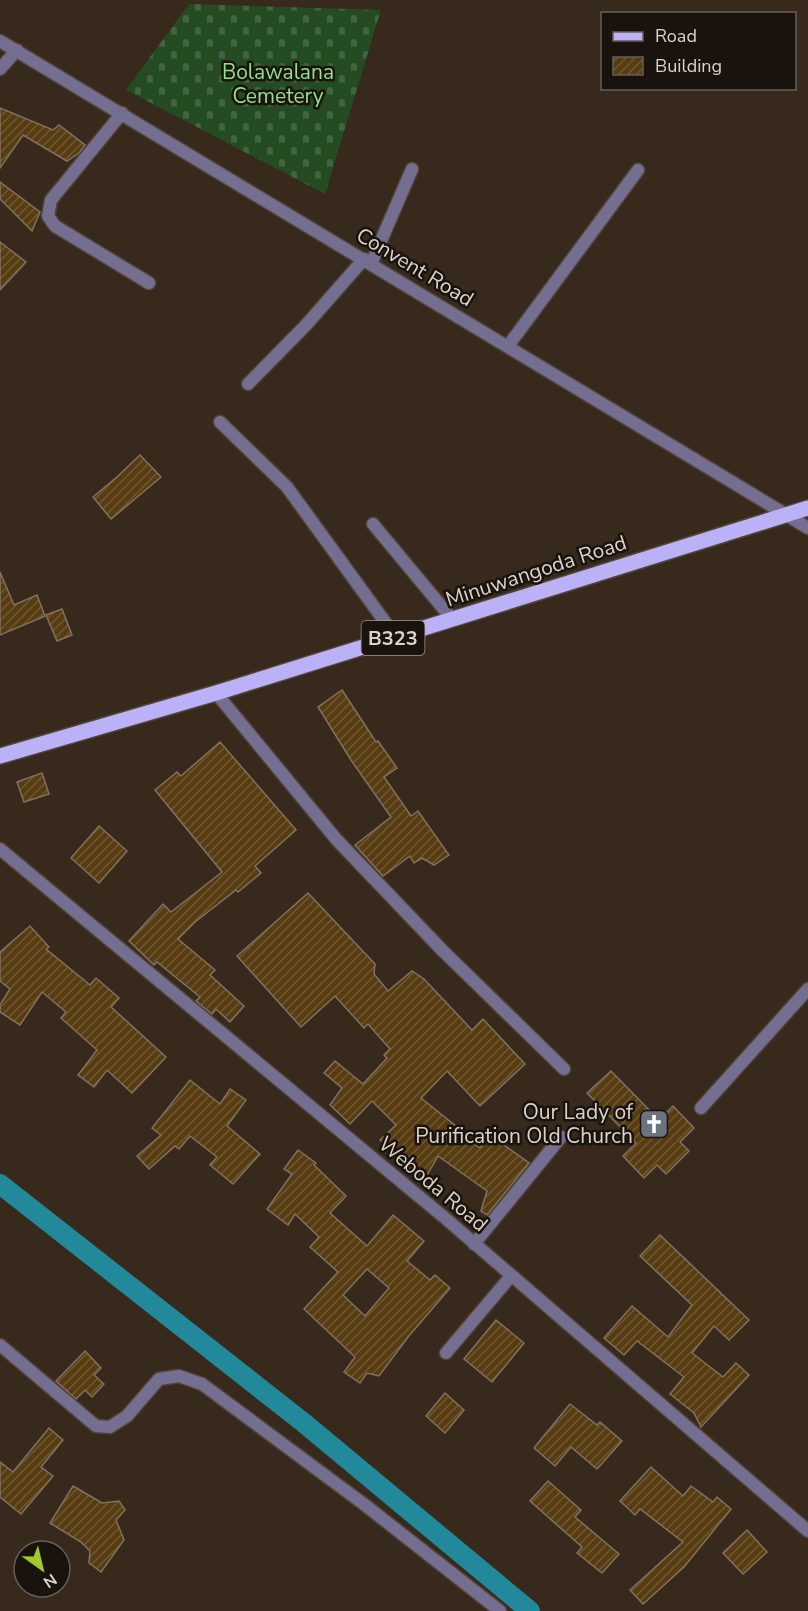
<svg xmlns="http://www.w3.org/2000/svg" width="808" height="1611" font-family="'Nunito Sans',sans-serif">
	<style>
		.cemetery { fill: url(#cemetery-stones) }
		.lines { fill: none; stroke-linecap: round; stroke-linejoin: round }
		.canal { stroke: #22899a; stroke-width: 20 }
		.building { fill: url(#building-hatch); stroke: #807261; stroke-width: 1.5; fill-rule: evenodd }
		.minor-casing { stroke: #514438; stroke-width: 15 }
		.tertiary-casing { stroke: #514438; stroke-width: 15 }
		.primary-casing { stroke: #514438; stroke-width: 18 }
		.minor { stroke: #746f91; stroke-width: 12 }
		.tertiary { stroke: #746f91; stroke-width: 12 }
		.primary { stroke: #bbb1f7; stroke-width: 15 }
		.labels { text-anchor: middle; stroke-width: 5; stroke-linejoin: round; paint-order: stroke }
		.shield { fill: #1a130d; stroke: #a19991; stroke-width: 1.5 }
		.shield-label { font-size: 20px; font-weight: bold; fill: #dbd2ca }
		.park-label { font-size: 21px; fill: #8ee188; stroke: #1a130d }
		.street-label { font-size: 21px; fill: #dbd2ca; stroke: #1a130d }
		.poi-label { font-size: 21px; fill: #dbd2ca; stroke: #1a130d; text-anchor: end }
	</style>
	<defs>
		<pattern id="cemetery-stones" width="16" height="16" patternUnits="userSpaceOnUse" patternTransform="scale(1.5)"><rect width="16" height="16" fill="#244b22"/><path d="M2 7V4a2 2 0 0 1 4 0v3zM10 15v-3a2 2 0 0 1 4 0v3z" fill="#436441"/></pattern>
		<pattern id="building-hatch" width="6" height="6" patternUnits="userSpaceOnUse" patternTransform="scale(1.5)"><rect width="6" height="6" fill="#583c11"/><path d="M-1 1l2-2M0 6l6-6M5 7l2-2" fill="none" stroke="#6f5732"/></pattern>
	</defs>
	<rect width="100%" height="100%" fill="#37291c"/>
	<!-- cemetery -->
	<path class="cemetery" d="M189,4L381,10L325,194L126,90Z"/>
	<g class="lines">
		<!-- canal -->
		<path class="canal" d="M0,1184L304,1423L530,1611"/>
	</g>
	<!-- building -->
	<g class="building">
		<path d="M0,108L53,130L59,125L85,145L79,153L67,161L23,135L0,168Z"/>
		<path d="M0,182L40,212L32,231L0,199Z"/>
		<path d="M0,242L26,262L0,290Z"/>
		<path d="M140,455L161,477L111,519L93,497L118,476Z"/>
		<path d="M0,572L14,605L37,595L45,616L0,635Z"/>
		<path d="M62,609L72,635L57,641L46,615Z"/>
		<path d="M342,690L376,742L378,741L397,768L384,777L411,816L418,811L449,855L434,865L422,858L414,863L410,856L383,876L355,845L391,817L351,760L318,707Z"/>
		<path d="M220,742L296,830L255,866L261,873L238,892L236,890L195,922L178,939L215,970L210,975L244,1006L230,1022L216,1009L212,1014L196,1001L200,997L157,962L154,965L129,941L163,904L171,912L222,872L155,790L177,772L181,776Z"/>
		<path d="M42,773L49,794L24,802L17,782Z"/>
		<path d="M99,826L127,851L99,883L71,858Z"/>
		<path d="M308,893L375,964L374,974L388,991L412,971L424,979L472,1030L483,1019L525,1064L480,1106L447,1071L421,1098L457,1127L455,1130L480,1148L490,1135L529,1163L487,1215L481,1211L487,1191L438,1156L426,1177L403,1165L405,1161L380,1140L396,1125L372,1101L350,1124L330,1105L342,1088L324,1073L335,1061L363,1084L387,1058L384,1055L390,1049L368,1024L364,1028L335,996L301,1027L237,956Z"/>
		<path d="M30,926L49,947L46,949L90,985L96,978L119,998L111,1007L166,1057L132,1093L107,1070L94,1087L78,1075L97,1050L61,1018L66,1012L42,992L20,1025L0,1012V1005L10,989L0,981V952Z"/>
		<path d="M611,1071L659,1120L673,1106L694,1128L680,1142L689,1151L666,1174L657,1165L644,1178L623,1156L636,1143L587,1093Z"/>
		<path d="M190,1080L220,1104L230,1089L246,1100L227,1126L260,1154L233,1184L210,1165L217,1157L190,1136L179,1149L175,1146L149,1169L137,1156L161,1135L152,1128Z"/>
		<path d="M298,1150L316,1163L314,1165L346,1196L330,1213L367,1246L393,1215L424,1241L407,1261L430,1280L435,1275L450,1288L408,1337L379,1376L367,1373L360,1383L344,1372L355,1357L304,1309L338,1272L310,1247L319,1237L295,1214L288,1225L267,1209L292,1174L284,1169ZM367,1269L389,1288L365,1316L343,1295Z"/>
		<path d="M660,1235L749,1320L729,1340L714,1326L692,1353L723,1377L736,1363L749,1375L701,1427L694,1413L670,1394L684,1377L637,1341L624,1355L604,1338L632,1306L668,1337L692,1305L640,1256Z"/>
		<path d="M496,1320L524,1343L492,1382L464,1359Z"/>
		<path d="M85,1351L101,1368L94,1375L104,1384L92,1397L85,1390L76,1399L56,1381Z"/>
		<path d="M445,1393L464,1410L445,1433L426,1416Z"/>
		<path d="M570,1404L597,1425L600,1422L622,1441L597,1469L571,1447L555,1466L534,1448Z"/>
		<path d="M49,1428L63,1440L41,1467L53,1476L21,1514L0,1497V1462L13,1472Z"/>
		<path d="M651,1467L683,1496L691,1486L713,1502L717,1497L731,1509L684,1567L643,1604L630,1590L683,1542L640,1509L635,1515L620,1501Z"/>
		<path d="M548,1481L581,1510L575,1517L619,1554L602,1573L577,1553L582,1547L530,1501Z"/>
		<path d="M73,1486L102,1503L119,1501L125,1510L116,1520L124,1540L101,1572L89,1563L90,1551L81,1542L50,1523Z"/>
		<path d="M747,1530L767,1552L743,1574L723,1553Z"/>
	</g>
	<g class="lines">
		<!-- minor casing -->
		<g class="minor-casing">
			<g id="minor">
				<path d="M0,41L785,514"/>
				<path d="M0,69L17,50"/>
				<path d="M122,113L51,200L48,216L55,226L149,283"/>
				<path d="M371,264L412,169"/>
				<path d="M508,346L638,170"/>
				<path d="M248,384L306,325L364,259"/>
				<path d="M220,422L287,487L396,637"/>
				<path d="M373,524L452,619"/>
				<path d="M216,693L336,839L442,950L564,1069"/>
				<path d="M701,1108L808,989"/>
				<path d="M474,1244L561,1137"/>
				<path d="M0,1345L96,1426L110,1427L127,1416L159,1379L179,1376L202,1384L365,1505L500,1611"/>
				<path d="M446,1353L511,1276"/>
			</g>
		</g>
		<!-- tertiary casing -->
		<g class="tertiary-casing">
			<g id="tertiary">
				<path d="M785,514L808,528"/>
				<path d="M0,849L445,1218L808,1531"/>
			</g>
		</g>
		<!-- primary casing -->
		<g class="primary-casing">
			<path id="primary" d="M0,756L216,693L808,508"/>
		</g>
		<!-- minor -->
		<use href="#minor" class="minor"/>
		<!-- tertiary -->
		<use href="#tertiary" class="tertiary"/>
		<!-- primary -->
		<use href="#primary" class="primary"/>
	</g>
	<!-- icons -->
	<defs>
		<g id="church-square" transform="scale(1.5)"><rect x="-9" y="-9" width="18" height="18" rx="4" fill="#6b7280" stroke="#1a130d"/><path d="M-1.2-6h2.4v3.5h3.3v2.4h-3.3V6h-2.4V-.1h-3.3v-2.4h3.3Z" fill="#fff"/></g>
	</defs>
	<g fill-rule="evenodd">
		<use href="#church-square" x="654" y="1124"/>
	</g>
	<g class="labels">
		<!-- shield labels -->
		<rect class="shield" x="361.5" y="621" width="63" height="34" rx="4.5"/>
		<g class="shield-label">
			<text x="393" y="645">B323</text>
		</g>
		<!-- park labels -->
		<g class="park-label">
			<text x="278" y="79">Bolawalana<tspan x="278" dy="24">Cemetery</tspan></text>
		</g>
		<!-- street labels -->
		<g class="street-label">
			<text transform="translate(415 267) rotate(31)" y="7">Convent Road</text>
			<text transform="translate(536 571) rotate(-18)" y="7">Minuwangoda Road</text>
			<text transform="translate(433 1184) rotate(40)" y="7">Weboda Road</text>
		</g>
		<!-- poi labels -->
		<g class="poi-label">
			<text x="633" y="1119">Our Lady of<tspan x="633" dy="24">Purification Old Church</tspan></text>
		</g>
	</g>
	<!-- legend -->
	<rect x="601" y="12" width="195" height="78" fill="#1a130d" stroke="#675f59" stroke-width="1.5"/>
	<rect x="613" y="32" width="30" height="9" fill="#bbb1f7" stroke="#675f59" stroke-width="1.5"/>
	<text x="655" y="42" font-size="18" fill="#dbd2ca">Road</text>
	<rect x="613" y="57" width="30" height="18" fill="url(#building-hatch)" stroke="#675f59" stroke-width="1.5"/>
	<text x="655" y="72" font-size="18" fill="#dbd2ca">Building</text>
	<!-- north arrow -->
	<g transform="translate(42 1569) rotate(146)"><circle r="28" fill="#1a130d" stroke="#675f59" stroke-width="1.5"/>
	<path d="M0-4.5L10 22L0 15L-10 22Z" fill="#a0ca2c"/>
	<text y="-9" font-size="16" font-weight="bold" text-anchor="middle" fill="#dbd2ca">N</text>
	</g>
</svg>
